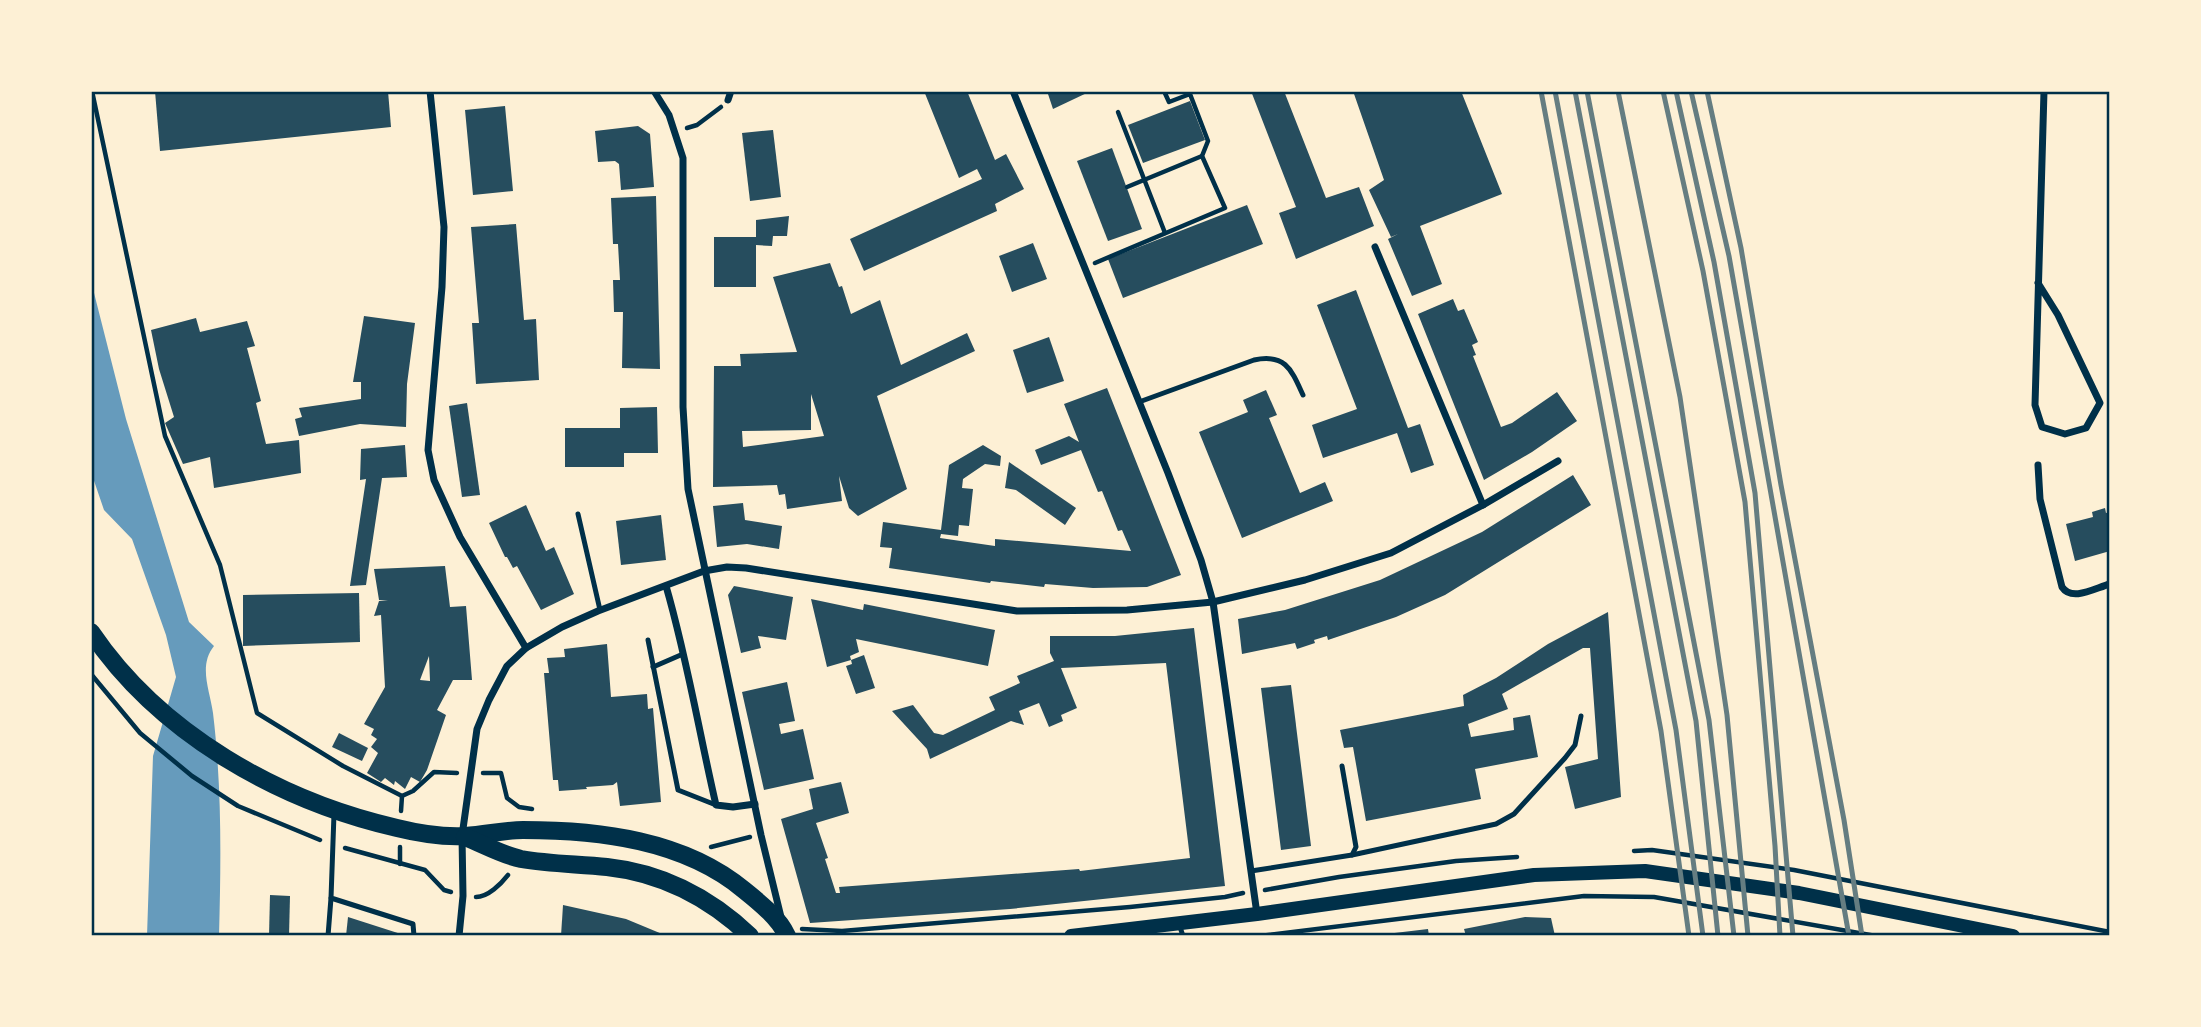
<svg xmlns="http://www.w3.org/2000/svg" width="2201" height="1027" font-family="'Varela Round',sans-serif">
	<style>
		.water { fill: #669bbc }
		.building { fill: #264d5e; fill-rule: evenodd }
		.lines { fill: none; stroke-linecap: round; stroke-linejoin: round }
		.path { stroke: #003049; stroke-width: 4.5 }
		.service { stroke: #003049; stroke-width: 5 }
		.minor { stroke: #003049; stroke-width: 7 }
		.secondary { stroke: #003049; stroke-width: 14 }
		.primary { stroke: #003049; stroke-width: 18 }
		.rail { stroke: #657d81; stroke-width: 5 }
		.neatline { fill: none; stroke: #003049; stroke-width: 2.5 }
	</style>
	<rect width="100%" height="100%" fill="#fdf0d5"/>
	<!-- water -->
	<path class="water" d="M91,281L126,419L189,622L214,646C198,666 210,690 213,713C222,788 221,861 219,936H147L153,756L176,677L166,635L132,539L104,510L91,472Z"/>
	<!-- building -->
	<g class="building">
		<path d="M155,91H388L391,127L160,151Z"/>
		<path d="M924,91H967L995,160L1006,154L1024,189L995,204L997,211L864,271L850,239L982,179L977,169L959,178Z"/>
		<path d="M1047,91H1091L1053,109Z"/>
		<path d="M1251,91H1284L1326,198L1359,187L1374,226L1296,259L1279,213L1296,207Z"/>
		<path d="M1353,91H1461L1502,194L1420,226L1442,284L1412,296L1388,239L1398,234L1391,237L1369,190L1384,180Z"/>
		<path d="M1190,101L1205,140L1143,163L1128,125Z"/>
		<path d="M505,106L513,191L473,195L465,110Z"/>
		<path d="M638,126L650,134L654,187L621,190L619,164L615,161L598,162L595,131Z"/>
		<path d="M773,130L781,197L750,201L742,133Z"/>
		<path d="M1112,148L1142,229L1108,241L1077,161Z"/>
		<path d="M656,196L660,369L622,368L623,312H614L613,280H620L618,244H613L611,198Z"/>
		<path d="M1247,205L1263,244L1123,298L1108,259Z"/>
		<path d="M789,216L787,236H773L772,246L756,245V287H714V237H756V220Z"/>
		<path d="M516,224L524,320L536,319L539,380L476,384L472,323H479L471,227Z"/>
		<path d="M1033,243L1047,279L1012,292L999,256Z"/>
		<path d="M830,263L839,287L842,286L851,314L880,300L901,365L967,333L975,351L877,396L907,489L858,516L849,508L839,476L842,501L787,509L785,494L779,495L777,485L713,487L714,366H741L740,354L797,352L773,277ZM811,394L824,436L743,447L742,431L811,430Z"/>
		<path d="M1356,290L1408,428L1420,424L1434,465L1411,473L1397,433L1323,458L1312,425L1357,409L1317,305Z"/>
		<path d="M1453,299L1458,311L1464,309L1478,342L1472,345L1476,355L1473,356L1501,427L1512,423L1557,392L1577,421L1532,452L1484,480L1418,314Z"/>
		<path d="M364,316L415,323L407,384L406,427L360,424L299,436L295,419L302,417L299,408L361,399V382H353Z"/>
		<path d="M196,318L200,332L247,321L255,346L247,348L261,401L256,403L266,444L299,440L301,473L214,488L210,457L183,464L165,423L174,417L159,369L151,330Z"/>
		<path d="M1049,337L1064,381L1027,393L1013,350Z"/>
		<path d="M1107,388L1181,575L1147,587L1093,588L1045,584L1044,587L991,581L990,583L889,568L892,548L880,547L883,522L941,530L949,465L983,445L1001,456L1000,466L985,464L963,479L962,488L973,489L969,526L959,525L958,536L941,534L940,538L995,546V539L1131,551L1122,530L1118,531L1102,491L1098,492L1081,450L1041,465L1035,450L1069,436L1079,442L1064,404Z"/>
		<path d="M1266,390L1277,415L1269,418L1300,493L1325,482L1333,501L1242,538L1199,432L1248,412L1243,400Z"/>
		<path d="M467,403L480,495L462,497L449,406Z"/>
		<path d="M657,407L658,453H624V467H565V428H620V408Z"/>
		<path d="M405,445L407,477L382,478L366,585L350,586L366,479L360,480L361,449Z"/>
		<path d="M1009,462L1076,508L1065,525L1016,490L1005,488Z"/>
		<path d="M1573,475L1591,505L1445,595L1396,617L1328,640L1327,636L1314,640L1315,643L1297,649L1295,643L1242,654L1238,619L1285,610L1380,580L1482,532Z"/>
		<path d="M743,503L745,520L782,526L779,549L747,544L717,547L713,506Z"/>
		<path d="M526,505L546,551L554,547L574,594L541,610L517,566L513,568L507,557H505L489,523Z"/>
		<path d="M2105,508L2106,513L2110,512V551L2075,561L2066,524L2093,517L2092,512Z"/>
		<path d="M661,515L666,560L621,565L616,521Z"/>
		<path d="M445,566L450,607L466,606L472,680H453L437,710L446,715L427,770L420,782L411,777L405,789L395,781L394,785L385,778L381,782L367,773L378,753L371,747L377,739L371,735L374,729L364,724L385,687L381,615L374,616L379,601L388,600H379L374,569ZM429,656L430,681L420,680Z"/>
		<path d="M734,586L793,597L786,640L758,636L761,648L741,653L728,595Z"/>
		<path d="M359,593L360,642L243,646V595Z"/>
		<path d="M811,599L863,610L864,604L995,630L988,666L856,639L859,652L850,656L851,660L827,667Z"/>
		<path d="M1608,612L1621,797L1575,809L1565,767L1598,759L1590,648H1583L1502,694L1508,709L1468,724L1471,737L1514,730L1513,718L1530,715L1538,757L1475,769L1481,799L1366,821L1353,747L1344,748L1340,730L1464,706L1463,695L1496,678L1548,644Z"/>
		<path d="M1194,628L1225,886L1010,909L810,923L781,819L813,809L809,789L841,782L849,813L816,823L828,858L825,859L836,893H840L839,887L1079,869L1080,871L1190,858L1166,663L1061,668L1077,708L1061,715L1063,721L1049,727L1039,703L1019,711L1024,725L1011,721L930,759L927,749L892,711L913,705L934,733L943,735L995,710L989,697L1020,683L1017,676L1054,661L1050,653V636H1115Z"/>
		<path d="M607,644L611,697L647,694L648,709L653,708L661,802L620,806L617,782L613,785L586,787L587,789L559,791L558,780H553L544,673H549L547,658L565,657L564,649Z"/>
		<path d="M864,655L875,688L856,694L846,666L852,664L851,660Z"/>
		<path d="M787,682L795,721L779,724L781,734L803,729L814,779L764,790L742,692Z"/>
		<path d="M1291,685L1311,846L1281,850L1261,688Z"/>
		<path d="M339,733L368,748L362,761L332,747Z"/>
		<path d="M270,895L290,896L289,936H269Z"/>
		<path d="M563,905L626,919L667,936H561Z"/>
		<path d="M348,917L404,935V936H346Z"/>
		<path d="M1525,917L1551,918L1555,936H1466L1464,929Z"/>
		<path d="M1428,929L1429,936H1387L1386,934Z"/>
	</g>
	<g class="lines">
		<!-- path -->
		<g class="path">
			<path d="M92,91L165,436L220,565L257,713L343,766L402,796"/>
			<path d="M1118,112L1165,233"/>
			<path d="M687,128L697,125L721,107"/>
			<path d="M1127,187L1202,156"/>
			<path d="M1095,263L1225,208L1202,156L1208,141L1190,94L1169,102L1164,91"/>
			<path d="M91,674L140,733L192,776L238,806L320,840"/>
			<path d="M483,773H501L507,798L519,807L532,809"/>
			<path d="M401,811L402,796L413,791L434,772L457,773"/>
			<path d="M400,847V864"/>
			<path d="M711,847L750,837"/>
			<path d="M345,848L425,870L444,890L451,892"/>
			<path d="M1634,851L1652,850L1794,870L2110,932"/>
			<path d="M1265,890L1339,877L1456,861L1517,857"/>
			<path d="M476,897C488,897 501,884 508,875"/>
			<path d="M802,929L842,931L1130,907L1225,897L1243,893"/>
			<path d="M1260,936L1584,896L1654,897L1876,936"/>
		</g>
		<!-- service -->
		<g class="service">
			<path d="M1139,402L1254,360C1286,353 1292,371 1303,395"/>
			<path d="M578,514L600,610"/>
			<path d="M648,640L678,790L716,805"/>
			<path d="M653,667L683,654"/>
			<path d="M334,814L331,898L413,924L414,936"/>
			<path d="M1352,855L1496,824L1514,814L1565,758L1575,745L1581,716"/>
			<path d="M1251,871L1352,855L1356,847L1342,766"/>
			<path d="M1179,924L1183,936"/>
			<path d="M328,936L331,898"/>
		</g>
		<!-- minor -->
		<g class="minor">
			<path d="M430,91L444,227L442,287L428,450L434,480L460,537L526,648"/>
			<path d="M654,91L669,115L683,158V407L688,489L761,835L781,917"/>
			<path d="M1013,91L1168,473L1201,560L1213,602L1257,914"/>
			<path d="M728,100L731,91"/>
			<path d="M1375,247L1483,505"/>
			<path d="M2038,283L2058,315L2100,403L2086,428L2065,434L2042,427L2035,405L2044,91"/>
			<path d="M2038,465L2040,499L2062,587C2072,602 2095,588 2110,584"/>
			<path d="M666,586C687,658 699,732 716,805L733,807L755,804"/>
			<path d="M459,936L463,896L462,836L477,729L489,700L507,666L526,648L562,627L598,611L704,571L727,567L746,568L1017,611L1127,610L1213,602L1305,580L1391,553L1483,505L1558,461"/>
		</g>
		<!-- secondary -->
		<path class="secondary" d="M1071,936L1257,914L1534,875L1645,871L1799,893L2013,936"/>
		<!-- primary -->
		<g class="primary">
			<path d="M91,632C160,734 279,801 397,828C417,833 444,837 465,836C485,835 504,830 523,830C599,830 684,840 744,890C759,902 779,918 787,936"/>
			<path d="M465,837C483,844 502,855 521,859C549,864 578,864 607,867C662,873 710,898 750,936"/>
		</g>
		<!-- rail -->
		<g class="rail">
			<path d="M1541,91L1661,731L1689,936"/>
			<path d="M1555,91L1676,730L1703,936"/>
			<path d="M1575,91L1696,721L1718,936"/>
			<path d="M1587,91L1709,720L1734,936"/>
			<path d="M1618,91L1680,397L1727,715L1748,936"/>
			<path d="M1663,91L1703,271L1745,502L1775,846L1780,936"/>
			<path d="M1676,91L1714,262L1755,493L1793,936"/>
			<path d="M1691,91L1729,256L1849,936"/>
			<path d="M1707,91L1741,248L1781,485L1844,820L1862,936"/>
		</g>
	</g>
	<!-- border -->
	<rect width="2201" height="1027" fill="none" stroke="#fdf0d5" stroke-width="186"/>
	<rect x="93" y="93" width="2015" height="841" class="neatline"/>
</svg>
